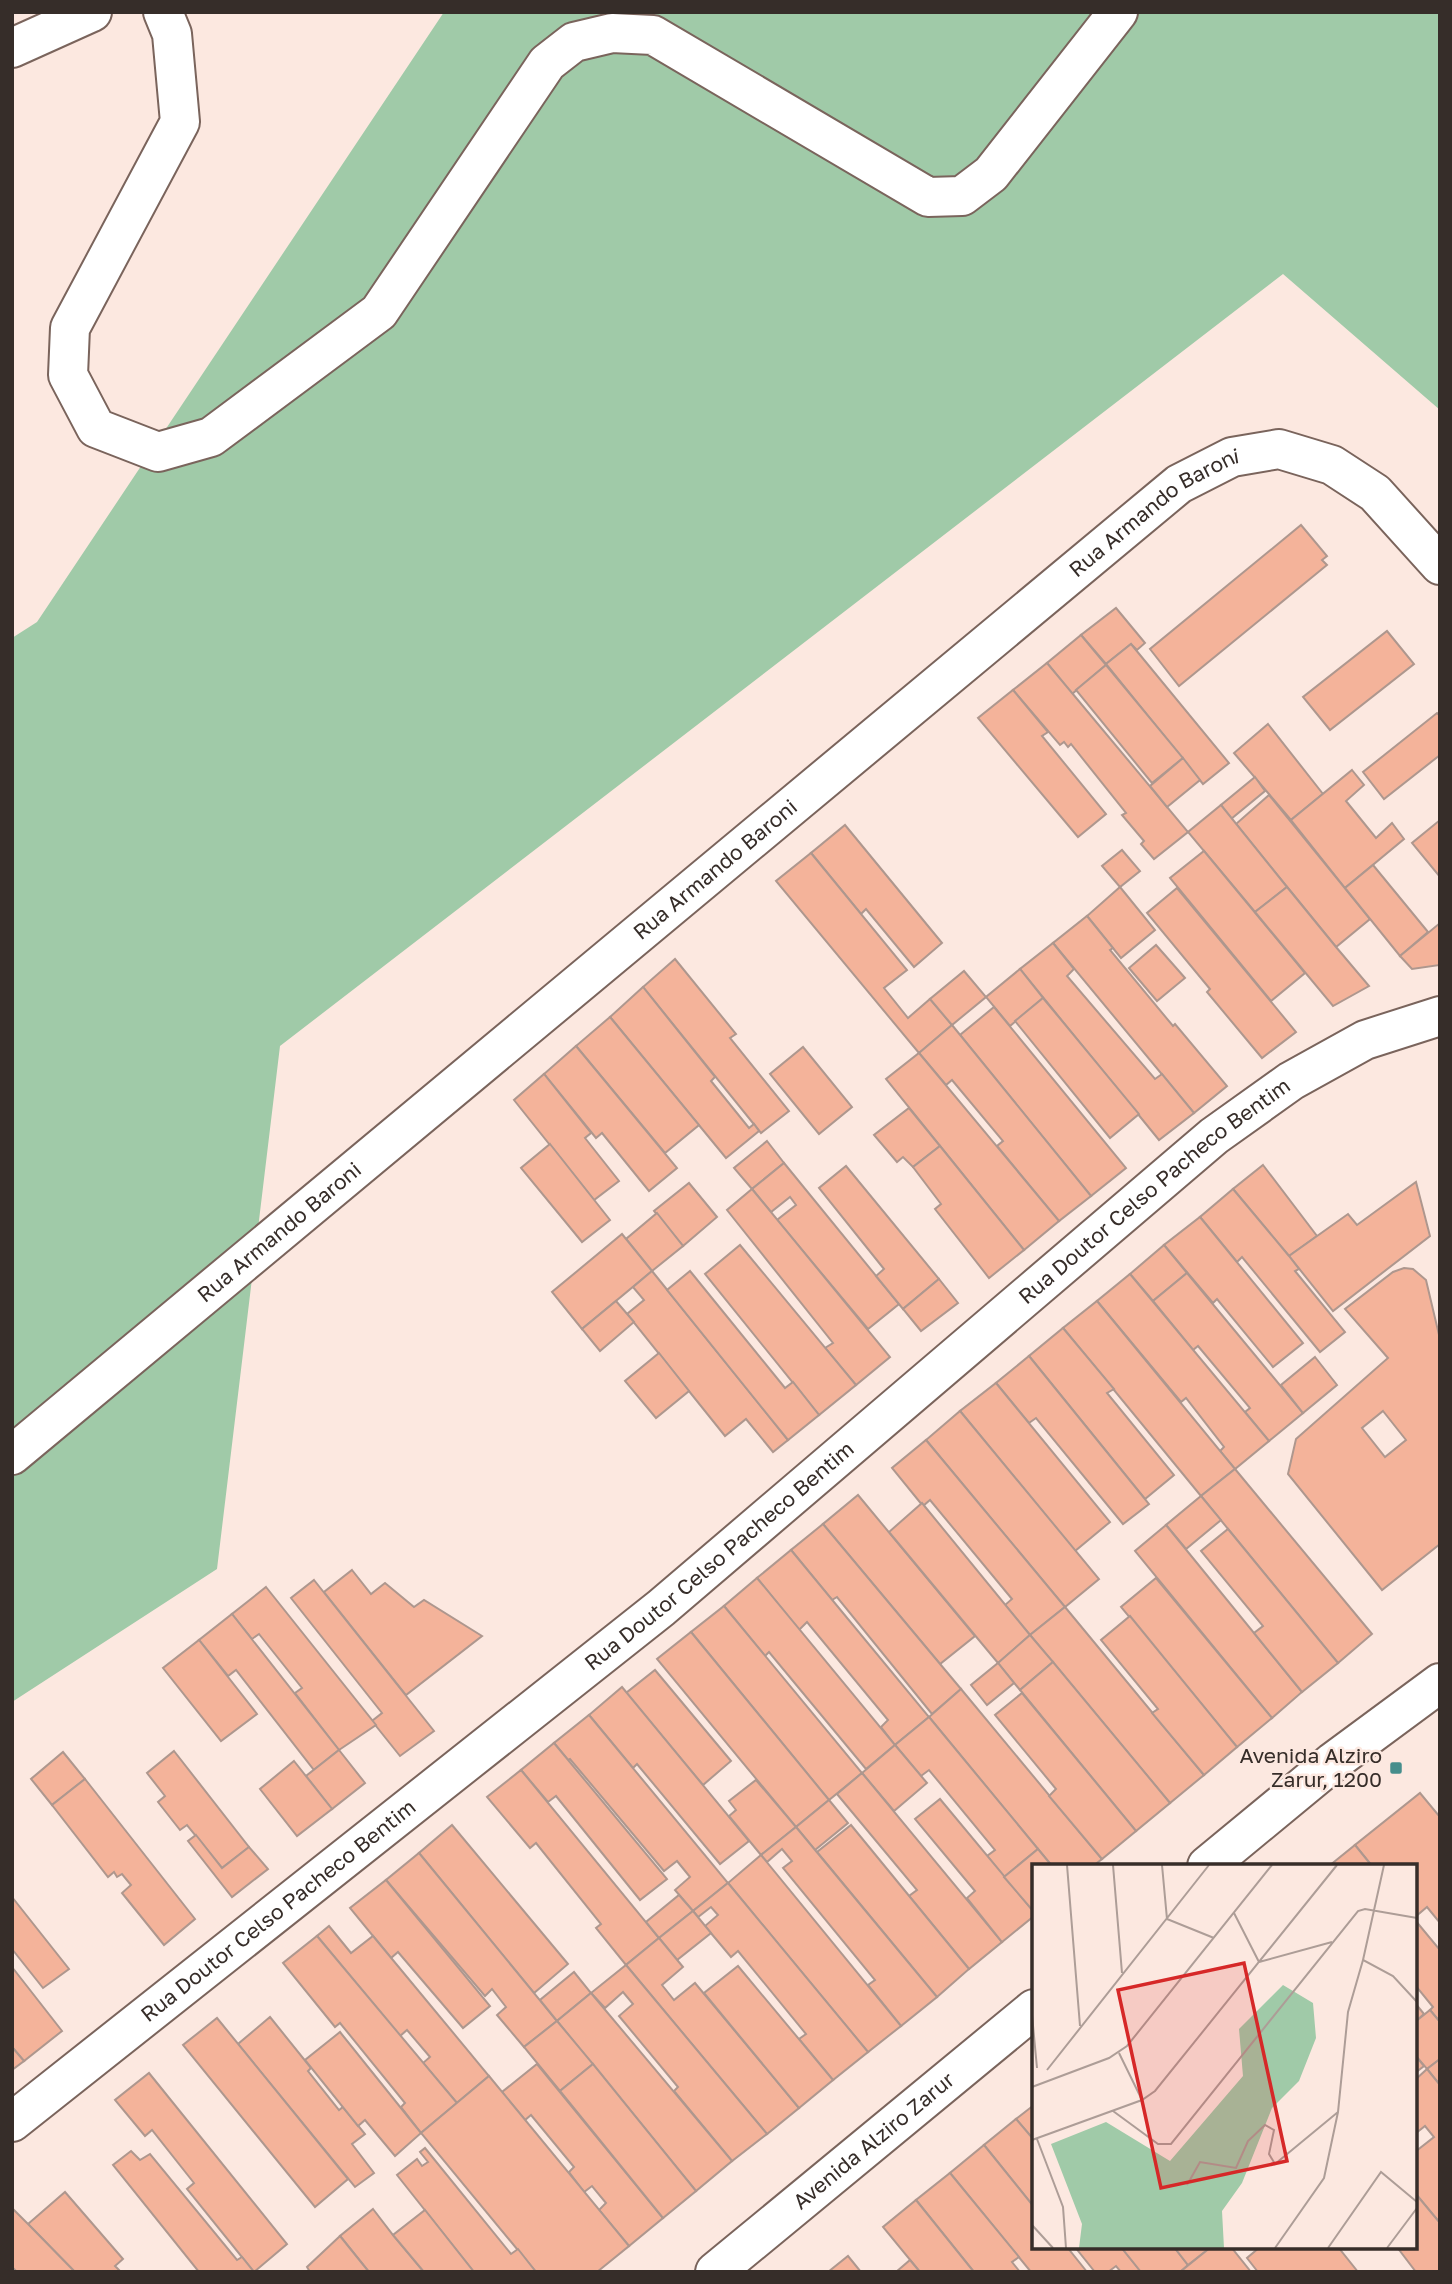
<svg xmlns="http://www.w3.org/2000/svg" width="1452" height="2284" font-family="'Golos Text',sans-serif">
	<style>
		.green { fill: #a0caa8 }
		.building { fill: #f4b39a; stroke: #ae978e; stroke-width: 2; fill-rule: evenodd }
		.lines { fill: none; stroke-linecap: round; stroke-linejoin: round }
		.street-casing { stroke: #7a645c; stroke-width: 42 }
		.secondary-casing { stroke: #7a645c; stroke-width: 42 }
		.street { stroke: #fff; stroke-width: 38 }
		.secondary { stroke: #fff; stroke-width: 38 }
		.poi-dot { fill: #468e8c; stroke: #fce8e0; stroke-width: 2.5 }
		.labels { text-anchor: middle; stroke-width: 5; stroke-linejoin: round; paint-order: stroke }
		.street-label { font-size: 21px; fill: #362d29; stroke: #fce8e0 }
		.poi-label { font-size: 21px; fill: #362d29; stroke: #fce8e0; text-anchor: end }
		.inset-road { fill: none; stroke: #ad9d97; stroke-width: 2 }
		.view { fill: #d62828; fill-opacity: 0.15; stroke: #d62828; stroke-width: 3.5 }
		.inset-edge { fill: none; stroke: #362d29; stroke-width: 3.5 }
	</style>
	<rect width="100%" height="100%" fill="#fce8e0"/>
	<!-- green -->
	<path class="green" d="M444,12H1440V410L1283,274L280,1046L217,1569L12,1702V638L37,622Z"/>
	<!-- building -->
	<g class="building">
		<path d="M1301,525L1327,556L1322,560L1327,565L1179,686L1150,649Z"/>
		<path d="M1116,608L1145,643L1137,650L1131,644L1106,664L1081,635Z"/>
		<path d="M1387,631L1414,664L1330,730L1303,697Z"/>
		<path d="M1081,635L1106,665L1072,694L1047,663Z"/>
		<path d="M1131,644L1229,763L1203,784L1106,664Z"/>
		<path d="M1047,663L1188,832L1154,859L1141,844L1144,841L1122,815L1126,813L1071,744L1068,747L1064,742L1060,745L1013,690Z"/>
		<path d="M1106,665L1183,758L1152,783L1076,690Z"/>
		<path d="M1013,690L1048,732L1042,736L1106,814L1078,837L978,718Z"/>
		<path d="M1437,713L1440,716V755L1384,799L1363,772Z"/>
		<path d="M1268,724L1323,794L1291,820L1234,753Z"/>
		<path d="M1183,758L1200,780L1167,807L1150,786Z"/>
		<path d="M1352,770L1364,785L1346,801L1376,838L1392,823L1404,839L1345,888L1291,820Z"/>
		<path d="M1255,777L1265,791L1231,819L1221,805Z"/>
		<path d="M1269,795L1370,919L1336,947L1236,824Z"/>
		<path d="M1221,805L1287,887L1255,912L1188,832Z"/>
		<path d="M1440,820V877L1412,843Z"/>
		<path d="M845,825L942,943L914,967L866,909L861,914L811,853Z"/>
		<path d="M1122,850L1140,871L1120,887L1102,866Z"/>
		<path d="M1204,851L1305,973L1271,1001L1170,878Z"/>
		<path d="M811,853L907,970L884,988L908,1018L930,999L952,1025L919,1053L776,881Z"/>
		<path d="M1373,865L1428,932L1400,956L1345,888Z"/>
		<path d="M1120,887L1155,930L1121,958L1087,916Z"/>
		<path d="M1287,887L1336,947L1369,986L1333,1006L1255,912Z"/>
		<path d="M1177,888L1296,1032L1262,1058L1207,992L1210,989L1147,913Z"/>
		<path d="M1087,916L1113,948L1110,950L1173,1026L1175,1024L1227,1086L1194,1113L1053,943Z"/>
		<path d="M1440,923V965L1412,969L1400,956Z"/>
		<path d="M1053,943L1074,969L1067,976L1155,1079L1162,1074L1194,1113L1159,1140L1020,969Z"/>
		<path d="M1156,945L1185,978L1157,1001L1129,968Z"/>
		<path d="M675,959L736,1034L730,1038L789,1111L761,1133L643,987Z"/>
		<path d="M1020,969L1043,998L1010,1026L986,997Z"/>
		<path d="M964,971L986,997L952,1025L930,999Z"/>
		<path d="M643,987L715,1077L711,1081L749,1128L754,1124L759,1131L726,1158L610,1017Z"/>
		<path d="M1043,998L1139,1114L1110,1138L1015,1021Z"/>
		<path d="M994,1007L1126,1168L1091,1196L960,1035Z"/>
		<path d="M610,1017L699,1125L665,1153L576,1046Z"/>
		<path d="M952,1025L1091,1196L1059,1221L997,1146L1003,1141L952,1080L946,1085L919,1053Z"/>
		<path d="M576,1046L677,1168L649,1191L602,1133L596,1138L544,1074Z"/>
		<path d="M803,1047L852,1107L819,1134L770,1074Z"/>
		<path d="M919,1053L1059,1221L1024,1250L886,1079Z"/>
		<path d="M544,1074L591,1133L585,1138L619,1181L594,1200L514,1100Z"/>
		<path d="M909,1108L940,1146L913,1167L903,1157L897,1162L874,1135Z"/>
		<path d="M767,1141L784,1163L752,1189L734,1168Z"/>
		<path d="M550,1144L610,1220L582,1242L521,1168Z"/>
		<path d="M940,1146L1024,1250L989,1278L935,1209L941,1204L913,1167Z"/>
		<path d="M784,1163L899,1304L868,1329L777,1220L796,1205L790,1197L771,1212L752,1189Z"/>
		<path d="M1263,1165L1317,1236L1289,1256L1233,1189Z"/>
		<path d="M846,1166L939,1279L903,1309L876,1276L884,1269L819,1188Z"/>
		<path d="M1416,1182L1430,1236L1333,1311L1289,1256L1348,1214L1357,1225Z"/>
		<path d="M689,1183L717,1217L683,1246L654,1211Z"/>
		<path d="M752,1189L890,1357L856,1385L825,1348L833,1343L727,1210Z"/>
		<path d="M1233,1189L1289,1256L1299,1269L1295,1271L1345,1332L1320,1352L1242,1257L1237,1262L1200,1217Z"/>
		<path d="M657,1213L683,1246L652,1271L626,1239Z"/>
		<path d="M1200,1217L1303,1343L1273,1367L1217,1299L1213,1303L1164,1245Z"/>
		<path d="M622,1234L652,1271L582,1329L552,1292Z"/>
		<path d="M740,1245L856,1385L819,1415L705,1274Z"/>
		<path d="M1164,1245L1187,1273L1153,1301L1130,1274Z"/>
		<path d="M1404,1268L1413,1269L1426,1280L1440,1339V1544L1382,1590L1288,1474L1296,1439L1388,1358L1345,1309L1393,1272ZM1383,1411L1406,1440L1385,1457L1362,1428Z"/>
		<path d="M652,1271L788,1440L773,1452L746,1419L725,1436L627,1314L644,1300L633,1287Z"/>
		<path d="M690,1271L785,1388L793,1382L819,1415L788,1440L667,1290Z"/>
		<path d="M1187,1273L1303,1413L1269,1441L1245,1412L1250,1408L1198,1346L1193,1350L1153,1301Z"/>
		<path d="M1130,1274L1269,1441L1235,1469L1220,1451L1224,1447L1186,1398L1181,1402L1097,1301Z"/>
		<path d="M939,1279L958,1303L921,1331L903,1309Z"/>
		<path d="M616,1301L634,1322L600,1351L582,1329Z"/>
		<path d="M1097,1301L1235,1469L1201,1496L1063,1328Z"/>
		<path d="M1063,1328L1114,1389L1107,1393L1174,1475L1145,1499L1029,1356Z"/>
		<path d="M659,1353L689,1391L656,1418L625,1381Z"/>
		<path d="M1029,1356L1149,1504L1123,1524L1036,1418L1029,1423L996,1383Z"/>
		<path d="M1315,1357L1337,1385L1303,1413L1281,1385Z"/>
		<path d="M996,1383L1110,1522L1075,1551L960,1411Z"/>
		<path d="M960,1411L1099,1579L1065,1607L926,1440Z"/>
		<path d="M926,1440L1065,1607L1030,1635L1005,1605L1012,1599L930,1500L923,1506L892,1468Z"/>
		<path d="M1235,1469L1372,1634L1338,1663L1201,1496Z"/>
		<path d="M858,1495L975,1636L940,1664L823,1524Z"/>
		<path d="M1201,1496L1221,1520L1186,1549L1166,1525Z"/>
		<path d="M922,1503L1030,1635L998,1663L889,1532Z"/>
		<path d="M823,1524L961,1689L932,1714L837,1597L832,1600L791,1550Z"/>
		<path d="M1166,1525L1302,1692L1272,1718L1135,1551Z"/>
		<path d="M1228,1529L1338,1663L1302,1692L1254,1633L1263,1626L1201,1551Z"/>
		<path d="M791,1550L929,1717L895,1745L881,1727L888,1720L807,1622L799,1630L757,1578Z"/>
		<path d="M352,1570L371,1594L385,1583L414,1607L424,1600L482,1636L406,1695L324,1592Z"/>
		<path d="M757,1578L895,1745L866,1769L769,1652L765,1656L724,1606Z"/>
		<path d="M1156,1578L1272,1718L1237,1747L1121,1607Z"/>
		<path d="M314,1580L434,1731L400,1756L372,1721L382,1713L291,1598Z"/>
		<path d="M266,1587L376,1725L339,1750L295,1693L302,1688L259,1634L252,1639L232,1614Z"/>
		<path d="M724,1606L862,1773L829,1800L691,1632Z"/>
		<path d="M1065,1607L1204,1775L1170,1803L1030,1635Z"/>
		<path d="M232,1614L339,1750L314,1770L236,1670L228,1676L199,1640Z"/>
		<path d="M1130,1616L1237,1747L1204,1775L1152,1713L1158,1709L1101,1640Z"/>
		<path d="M691,1632L829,1800L796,1827L657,1659Z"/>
		<path d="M1030,1635L1053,1662L1020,1690L998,1663Z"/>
		<path d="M199,1640L257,1714L221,1741L163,1668Z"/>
		<path d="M1053,1662L1170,1803L1136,1831L1020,1690Z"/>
		<path d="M998,1663L1014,1683L987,1705L971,1685Z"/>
		<path d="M655,1670L731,1761L703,1785L626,1693Z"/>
		<path d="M622,1687L749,1841L720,1864L637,1764L633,1768L589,1715Z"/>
		<path d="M961,1689L1102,1859L1093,1866H1052L929,1717Z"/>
		<path d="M1022,1693L1136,1831L1102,1859L1049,1796L1056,1789L995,1715Z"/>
		<path d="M589,1715L728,1883L693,1911L675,1890L690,1877L677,1861L664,1871L570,1759L568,1760L554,1743Z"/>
		<path d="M929,1717L1038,1849L1004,1877L987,1856L995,1850L929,1770L921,1776L895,1745Z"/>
		<path d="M554,1743L667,1879L640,1900L556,1796L548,1802L521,1770Z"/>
		<path d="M895,1745L927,1783L894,1811L862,1773Z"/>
		<path d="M339,1750L365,1783L332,1809L306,1776Z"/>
		<path d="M174,1751L249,1847L222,1868L187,1825L180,1830L158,1802L165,1796L147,1773Z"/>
		<path d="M63,1752L85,1779L52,1805L31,1779Z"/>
		<path d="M294,1761L332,1809L297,1836L260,1789Z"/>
		<path d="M521,1770L659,1938L626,1965L596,1928L601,1924L536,1843L530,1848L487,1797Z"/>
		<path d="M862,1773L1002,1942L969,1969L909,1896L917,1890L837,1794Z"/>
		<path d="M85,1779L195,1919L164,1945L122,1893L131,1885L122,1874L117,1877L114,1872L108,1877L52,1805Z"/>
		<path d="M756,1780L796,1827L761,1855L729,1816L736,1810L729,1801Z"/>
		<path d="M1420,1793L1440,1817V1923L1427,1907L1415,1917V1866H1372L1355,1845Z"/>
		<path d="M940,1799L1034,1912V1916L1002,1942L967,1898L975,1891L915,1819Z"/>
		<path d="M829,1800L848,1823L815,1850L796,1827Z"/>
		<path d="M452,1825L568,1964L534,1993L419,1853Z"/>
		<path d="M851,1825L969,1969L937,1997L817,1852Z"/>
		<path d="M796,1827L937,1997L901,2026L868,1985L875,1980L783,1868L792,1861L782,1849L767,1862L761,1855Z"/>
		<path d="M196,1835L222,1868L249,1847L268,1869L232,1897L188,1841Z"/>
		<path d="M1355,1845L1372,1866H1329Z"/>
		<path d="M1038,1849L1052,1866H1034V1912L1004,1877Z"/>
		<path d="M419,1853L557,2021L524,2047L497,2015L506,2007L492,1989L485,1996L386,1880Z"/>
		<path d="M761,1855L901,2026L868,2052L728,1883Z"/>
		<path d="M386,1880L490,2006L463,2028L398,1952L391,1958L350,1908Z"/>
		<path d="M728,1883L868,2052L833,2080L799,2039L806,2034L738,1951L731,1957L705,1926L718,1915L711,1907L698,1917L693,1911Z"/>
		<path d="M679,1895L693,1911L659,1938L646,1922Z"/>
		<path d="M12,1897L69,1969L43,1988L12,1949Z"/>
		<path d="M693,1911L711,1933L677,1960L659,1938Z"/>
		<path d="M1415,1920L1440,1950V2022L1430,2010L1433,2007L1415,1985Z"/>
		<path d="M329,1926L351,1953L373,1936L489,2076L457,2103L423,2063L430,2057L407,2030L400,2036L317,1936Z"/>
		<path d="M317,1936L457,2103L421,2133L401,2107L405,2103L340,2023L335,2027L283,1963Z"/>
		<path d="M659,1938L683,1967L662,1985L674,2000L695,1983L799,2108L767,2134L626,1965Z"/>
		<path d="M626,1965L767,2134L732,2161L674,2091L678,2087L619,2016L633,2004L623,1992L605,2008L591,1993Z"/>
		<path d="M738,1966L833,2080L799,2108L704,1993Z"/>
		<path d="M12,1967L62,2031L24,2061L12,2047Z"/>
		<path d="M574,1972L591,1993L557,2021L540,2000Z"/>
		<path d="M591,1993L732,2161L696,2191L557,2021Z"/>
		<path d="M1415,2003L1424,2014L1415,2022Z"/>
		<path d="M1430,2010L1440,2022V2059L1427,2069L1415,2055V2022Z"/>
		<path d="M270,2017L311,2068L308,2071L339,2110L343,2107L365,2134L352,2144L374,2173L355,2187L238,2044Z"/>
		<path d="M217,2018L348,2179L315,2207L183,2045Z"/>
		<path d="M557,2021L593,2064L560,2091L524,2047Z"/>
		<path d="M340,2032L421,2133L395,2156L365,2120L358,2126L305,2060Z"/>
		<path d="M12,2047L24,2061L12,2070Z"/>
		<path d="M1415,2055L1424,2066L1415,2073Z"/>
		<path d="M1440,2059V2085L1427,2069Z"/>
		<path d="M537,2064L663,2218L629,2246L599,2210L606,2203L592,2186L584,2192L569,2172L574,2167L531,2115L525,2120L502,2092Z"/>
		<path d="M593,2064L696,2191L663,2218L560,2091Z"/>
		<path d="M1427,2069L1440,2085V2223L1415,2193V2152L1434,2137L1425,2126L1415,2134V2080Z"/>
		<path d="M149,2073L287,2244L254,2272L187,2189L194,2183L152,2130L145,2136L115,2100Z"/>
		<path d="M489,2076L629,2246L597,2272H536L421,2133Z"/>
		<path d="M1034,2105V2140L1016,2119Z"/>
		<path d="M1016,2119L1034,2140V2207L984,2145Z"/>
		<path d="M984,2145L1034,2207V2247H1067L1087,2272H1031L950,2173Z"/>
		<path d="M425,2148L511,2254L518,2249L536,2272H474L397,2175L417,2159L422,2166L428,2162L420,2152Z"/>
		<path d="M131,2151L140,2160L150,2154L237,2260L242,2257L254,2272H199L113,2165Z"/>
		<path d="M950,2173L1019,2257L1012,2262L1020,2272H974L916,2200Z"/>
		<path d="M65,2192L123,2259L115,2266L121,2272H75L28,2224Z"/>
		<path d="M1415,2193L1440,2223V2272H1416L1397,2247H1415Z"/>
		<path d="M916,2200L974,2272H920L883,2227Z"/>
		<path d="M12,2208L28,2224L75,2272H17L12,2267Z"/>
		<path d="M373,2209L393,2235L424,2272H369L340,2236Z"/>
		<path d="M425,2210L474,2272H424L393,2235Z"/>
		<path d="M340,2236L369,2272H310L307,2267Z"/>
		<path d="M1075,2247H1121L1141,2272H1121L1116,2266L1108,2272H1095Z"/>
		<path d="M1121,2247H1174L1188,2265L1180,2272H1141Z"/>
		<path d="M1174,2247H1211L1188,2265Z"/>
		<path d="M1211,2247H1231L1251,2272H1180Z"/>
		<path d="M1260,2247H1338L1358,2272H1258L1247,2258Z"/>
		<path d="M848,2256L861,2272H828Z"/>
		<path d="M910,2260L920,2272H896Z"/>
	</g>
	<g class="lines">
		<!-- street casing -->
		<g class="street-casing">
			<g id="street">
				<path d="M163,12L172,34L180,122L70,328L68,375L96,428L158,452L211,437L379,312L547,63L574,42L612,33L653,35L928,197L962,196L991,174L1118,12"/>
				<path d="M12,48L92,12"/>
				<path id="s1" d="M12,1455L1179,484L1232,457L1279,449L1332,465L1375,493L1440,565"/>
				<path id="s2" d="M12,2122L661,1608L1214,1136L1291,1081L1365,1040L1440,1016"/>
			</g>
		</g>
		<!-- secondary casing -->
		<g class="secondary-casing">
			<g id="secondary">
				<path d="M1207,1866L1333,1762L1440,1683"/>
				<path id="s3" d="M715,2272L1034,2009"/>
			</g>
		</g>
		<!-- street -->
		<use href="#street" class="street"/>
		<!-- secondary -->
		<use href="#secondary" class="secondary"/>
	</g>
	<!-- markers -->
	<rect class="poi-dot" x="1389" y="1761" width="14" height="14" rx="3.5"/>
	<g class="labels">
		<!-- street labels -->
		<g class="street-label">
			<text dy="7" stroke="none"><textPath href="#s1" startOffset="1482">Rua Armando Baroni</textPath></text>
			<text dy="7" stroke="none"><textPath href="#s1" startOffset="915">Rua Armando Baroni</textPath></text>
			<text dy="7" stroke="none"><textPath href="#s2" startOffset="1474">Rua Doutor Celso Pacheco Bentim</textPath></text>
			<text dy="7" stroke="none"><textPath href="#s1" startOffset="348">Rua Armando Baroni</textPath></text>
			<text dy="7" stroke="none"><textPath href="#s2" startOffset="906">Rua Doutor Celso Pacheco Bentim</textPath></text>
			<text dy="7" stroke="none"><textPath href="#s2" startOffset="340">Rua Doutor Celso Pacheco Bentim</textPath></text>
			<text dy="7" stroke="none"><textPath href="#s3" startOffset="206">Avenida Alziro Zarur</textPath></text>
		</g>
		<!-- poi labels -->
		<g class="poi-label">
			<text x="1382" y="1763">Avenida Alziro<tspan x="1382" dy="24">Zarur, 1200</tspan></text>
		</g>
	</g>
	<!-- overview -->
	<g transform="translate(1032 1864)">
		<rect width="385" height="385" fill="#fce8e0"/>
		<path d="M251,121L281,139L284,174L267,217L240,244L210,319L190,347L192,384H47L50,360L19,280L74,258L138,297L211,212L207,165Z" fill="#a0caa8"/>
		<path class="inset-road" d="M35,1L48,162M81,1L90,109M130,1L135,55L182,74M352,1L331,96L361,112L385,138M202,49L227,98L300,78M0,151L5,204M87,189L110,236M15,206L177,1M0,223L77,194L95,182L240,1M81,247L126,280H139L326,47L333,45L385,54M5,275L31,343L34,384M0,276L110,236L123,227L305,1M155,321L168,298L204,304L216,277L233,261L242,266L237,290L243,300L306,248M0,361L21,384M243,384L292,314L306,248L316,148L331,96M296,384L349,308L385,338M355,384L385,344"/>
		<path class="view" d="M212,99L255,297L129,324L86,126Z"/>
		<rect width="385" height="385" class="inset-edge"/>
	</g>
	<!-- border -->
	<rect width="1452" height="2284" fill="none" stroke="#362d29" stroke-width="28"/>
</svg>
